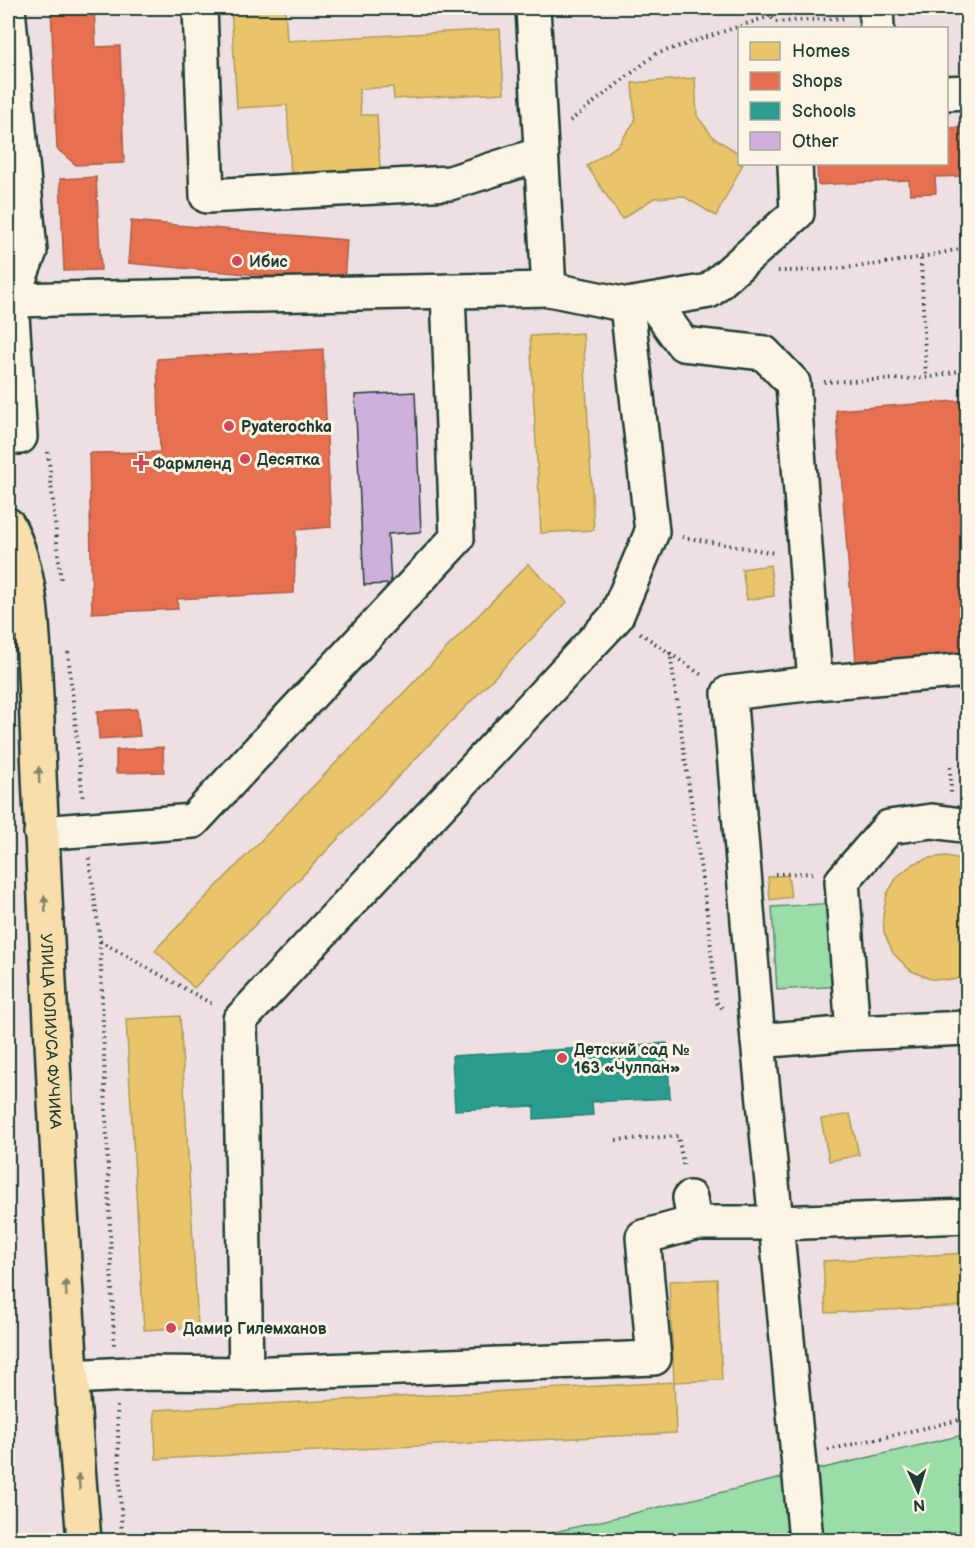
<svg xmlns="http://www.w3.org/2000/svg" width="975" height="1548" font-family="'Balsamiq Sans',sans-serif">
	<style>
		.green { fill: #9adda9; stroke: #5c8d6e; stroke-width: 1.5 }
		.homes { fill: #e9c46a; stroke: #ac9c5a; stroke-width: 1.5 }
		.shops { fill: #e76f51; stroke: #ab6048; stroke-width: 1.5 }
		.schools { fill: #2a9d8f; stroke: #278074; stroke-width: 1.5 }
		.building { fill: #cfafdb; stroke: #1f3d34; stroke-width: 1.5 }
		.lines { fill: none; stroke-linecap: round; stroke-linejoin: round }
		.minor-casing { stroke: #1f3d34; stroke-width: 38 }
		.major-casing { stroke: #1f3d34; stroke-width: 38 }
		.path { stroke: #1f3d34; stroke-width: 4; stroke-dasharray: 1.5 4.5; stroke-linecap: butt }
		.minor { stroke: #fcf5e5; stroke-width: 33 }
		.major { stroke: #f8deab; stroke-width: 33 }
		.oneway { fill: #81856a }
		.poi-dot { fill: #d1495b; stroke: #fcf5e5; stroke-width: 2 }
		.labels { text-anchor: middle; stroke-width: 6; stroke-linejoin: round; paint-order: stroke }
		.poi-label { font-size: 16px; font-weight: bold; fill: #1f3d34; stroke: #fcf5e5; text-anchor: start }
		.street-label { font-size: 16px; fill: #1f3d34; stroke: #fcf5e5 }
	</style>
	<rect width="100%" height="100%" fill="#eee0e2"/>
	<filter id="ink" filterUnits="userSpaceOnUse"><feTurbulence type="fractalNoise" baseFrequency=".0167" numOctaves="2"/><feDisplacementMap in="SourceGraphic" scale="12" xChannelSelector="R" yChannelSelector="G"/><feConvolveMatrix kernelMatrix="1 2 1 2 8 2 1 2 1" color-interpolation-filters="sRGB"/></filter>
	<g filter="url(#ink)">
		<!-- green -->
		<g class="green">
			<path d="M836,903L842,986L777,990L772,907Z"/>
			<path d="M967,1434V1530L915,1540H521Z"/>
		</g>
		<!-- homes -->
		<g class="homes">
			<path d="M231,8H285L287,41L500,29L504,93L394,99L393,87L359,89L361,115H377L380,169L291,174L287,105L237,108Z"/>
			<path d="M695,78L697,116L714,138L740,154V164H743L716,216L683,196L654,198L622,219L587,166L618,145L635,121L632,83Z"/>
			<path d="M583,333L594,530L541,533L530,336Z"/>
			<path d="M528,564L567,602L194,988L155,950Z"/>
			<path d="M770,565L774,596L747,600L742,569Z"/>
			<path d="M945,856L968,860V976L952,980L930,979L910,970L893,953L884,932L883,915L887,894L897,877L913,864L929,858Z"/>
			<path d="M788,875L791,897L770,900L768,877Z"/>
			<path d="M180,1016L198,1327L144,1330L126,1019Z"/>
			<path d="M850,1114L859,1155L829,1161L821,1119Z"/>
			<path d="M968,1253V1306L826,1313L823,1261Z"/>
			<path d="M717,1279L722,1380L674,1382L669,1281Z"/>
			<path d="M674,1382L676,1433L156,1459L154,1410Z"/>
		</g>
		<!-- shops -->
		<g class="shops">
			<path d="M51,8H94L96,47L120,46L124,163L76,165L57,149Z"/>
			<path d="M968,127V176L935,177L936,193L910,194L909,180L818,185L817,164H946V128Z"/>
			<path d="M96,177L101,270L64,271L60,179Z"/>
			<path d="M8,190L10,245L8,246Z"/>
			<path d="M131,221L347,240L344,283L128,263Z"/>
			<path d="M323,349L331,527L296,530L294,593L177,599L178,609L92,613L89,453L160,452L157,359Z"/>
			<path d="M968,400V654L856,663L836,410Z"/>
			<path d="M137,709L140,736L99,739L97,711Z"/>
			<path d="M163,747L164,772L116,773V750Z"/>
		</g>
		<!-- schools -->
		<path class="schools" d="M667,1043L670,1098L592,1102L593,1115L534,1119V1106L455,1110L452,1056Z"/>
		<!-- building -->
		<path class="building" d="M415,392L421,532L388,534L391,584L364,585L355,395Z"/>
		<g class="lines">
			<!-- minor casing -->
			<g class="minor-casing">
				<g id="minor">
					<path d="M8,8L30,251L11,300L549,289"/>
					<path d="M200,8L207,196L450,183L541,154"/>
					<path d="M876,8L877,28"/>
					<path d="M946,93L968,92"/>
					<path d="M8,300H11L20,437"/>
					<path d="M652,301L683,344L764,353L793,383L815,683"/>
					<path d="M633,304L709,291L797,213L795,164"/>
					<path d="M968,826L932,821L889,827L842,881L853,1033L968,1028"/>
					<path d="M41,833L193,821L457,538L448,291"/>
					<path d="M758,1041L729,693L815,683L968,670"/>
					<path d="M690,1198L694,1223H776L758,1041L853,1033"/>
					<path d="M246,1374L240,1020L616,617L652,532L627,305L549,289L533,8"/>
					<path d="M70,1377L148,1373L246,1374L654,1358L643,1237L694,1223"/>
					<path d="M806,1540L776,1223L968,1216"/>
				</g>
			</g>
			<!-- major casing -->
			<g class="major-casing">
				<g id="major">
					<path id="s1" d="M8,525C34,576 33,640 36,696C38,742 39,788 42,834C53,1070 64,1305 84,1540"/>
				</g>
			</g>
			<!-- path -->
			<g class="path">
				<path d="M765,8L775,22L846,18"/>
				<path d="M570,121L656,54L770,16"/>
				<path d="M921,259L926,378"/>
				<path d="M778,271C842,271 906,262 968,247"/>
				<path d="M824,382L926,378L968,369"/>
				<path d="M48,452L61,582"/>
				<path d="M682,537L775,553"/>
				<path d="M640,633L703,676"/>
				<path d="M68,652L83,800"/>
				<path d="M670,652L709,927L716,1002L722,1008"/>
				<path d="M950,767L951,793"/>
				<path d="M89,858L100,940L114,1345"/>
				<path d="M775,874L813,873"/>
				<path d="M100,941L214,1005"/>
				<path d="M616,1140L678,1136L684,1168"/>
				<path d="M117,1406L122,1540"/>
				<path d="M828,1450L968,1418"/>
			</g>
			<!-- minor -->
			<use href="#minor" class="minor"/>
			<!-- major -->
			<use href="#major" class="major"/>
		</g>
		<!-- one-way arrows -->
		<defs><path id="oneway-solid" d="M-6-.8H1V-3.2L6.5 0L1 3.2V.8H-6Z" transform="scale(1.5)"/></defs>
		<g class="oneway">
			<use href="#oneway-solid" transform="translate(39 775) rotate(-92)"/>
			<use href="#oneway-solid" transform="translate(45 904) rotate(-93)"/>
			<use href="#oneway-solid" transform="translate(66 1288) rotate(-93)"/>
			<use href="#oneway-solid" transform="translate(79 1482) rotate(-95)"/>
		</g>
	</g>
	<!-- markers -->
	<g class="poi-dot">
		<circle cx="237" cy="261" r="6"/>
		<circle cx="229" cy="426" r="6"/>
		<circle cx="245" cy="459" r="6"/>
		<path d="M138 454h6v6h6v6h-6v6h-6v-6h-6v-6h6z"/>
		<circle cx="562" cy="1058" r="6"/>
		<circle cx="171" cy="1328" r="6"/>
	</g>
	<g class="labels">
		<!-- poi labels -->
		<g class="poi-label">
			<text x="249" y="267">Ибис</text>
			<text x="241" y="432">Pyaterochka</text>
			<text x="257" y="465">Десятка</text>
			<text x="153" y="469">Фармленд</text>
			<text x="574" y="1055">Детский сад №<tspan x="574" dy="18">163 «Чулпан»</tspan></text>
			<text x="183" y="1334">Дамир Гилемханов</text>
		</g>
		<!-- street labels -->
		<g class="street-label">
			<text dy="6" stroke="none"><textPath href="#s1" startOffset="510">УЛИЦА ЮЛИУСА ФУЧИКА</textPath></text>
		</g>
	</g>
	<!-- margin -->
	<rect width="975" height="1548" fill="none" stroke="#fcf5e5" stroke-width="30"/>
	<rect x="15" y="15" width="945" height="1518" fill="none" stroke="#1f3d34" stroke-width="2" filter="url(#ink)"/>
	<!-- legend -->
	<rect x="738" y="27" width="210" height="138" fill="#fcf5e5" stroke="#a4ab9e" stroke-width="1.5"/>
	<rect x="750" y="42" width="30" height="18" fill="#e9c46a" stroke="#a4ab9e" stroke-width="1.5"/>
	<text x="792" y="57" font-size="18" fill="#1f3d34">Homes</text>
	<rect x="750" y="72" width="30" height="18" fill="#e76f51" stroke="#a4ab9e" stroke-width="1.5"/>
	<text x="792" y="87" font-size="18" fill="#1f3d34">Shops</text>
	<rect x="750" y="102" width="30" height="18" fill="#2a9d8f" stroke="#a4ab9e" stroke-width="1.5"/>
	<text x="792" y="117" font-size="18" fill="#1f3d34">Schools</text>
	<rect x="750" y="132" width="30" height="18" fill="#cfafdb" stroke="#a4ab9e" stroke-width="1.5"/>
	<text x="792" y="147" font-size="18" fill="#1f3d34">Other</text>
	<!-- north arrow -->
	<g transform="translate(918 1491) rotate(176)" stroke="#fcf5e5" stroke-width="4.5" paint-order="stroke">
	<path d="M0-4.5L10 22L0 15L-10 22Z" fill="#1f3d34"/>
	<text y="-9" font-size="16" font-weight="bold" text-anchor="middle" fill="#1f3d34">N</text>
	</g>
</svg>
